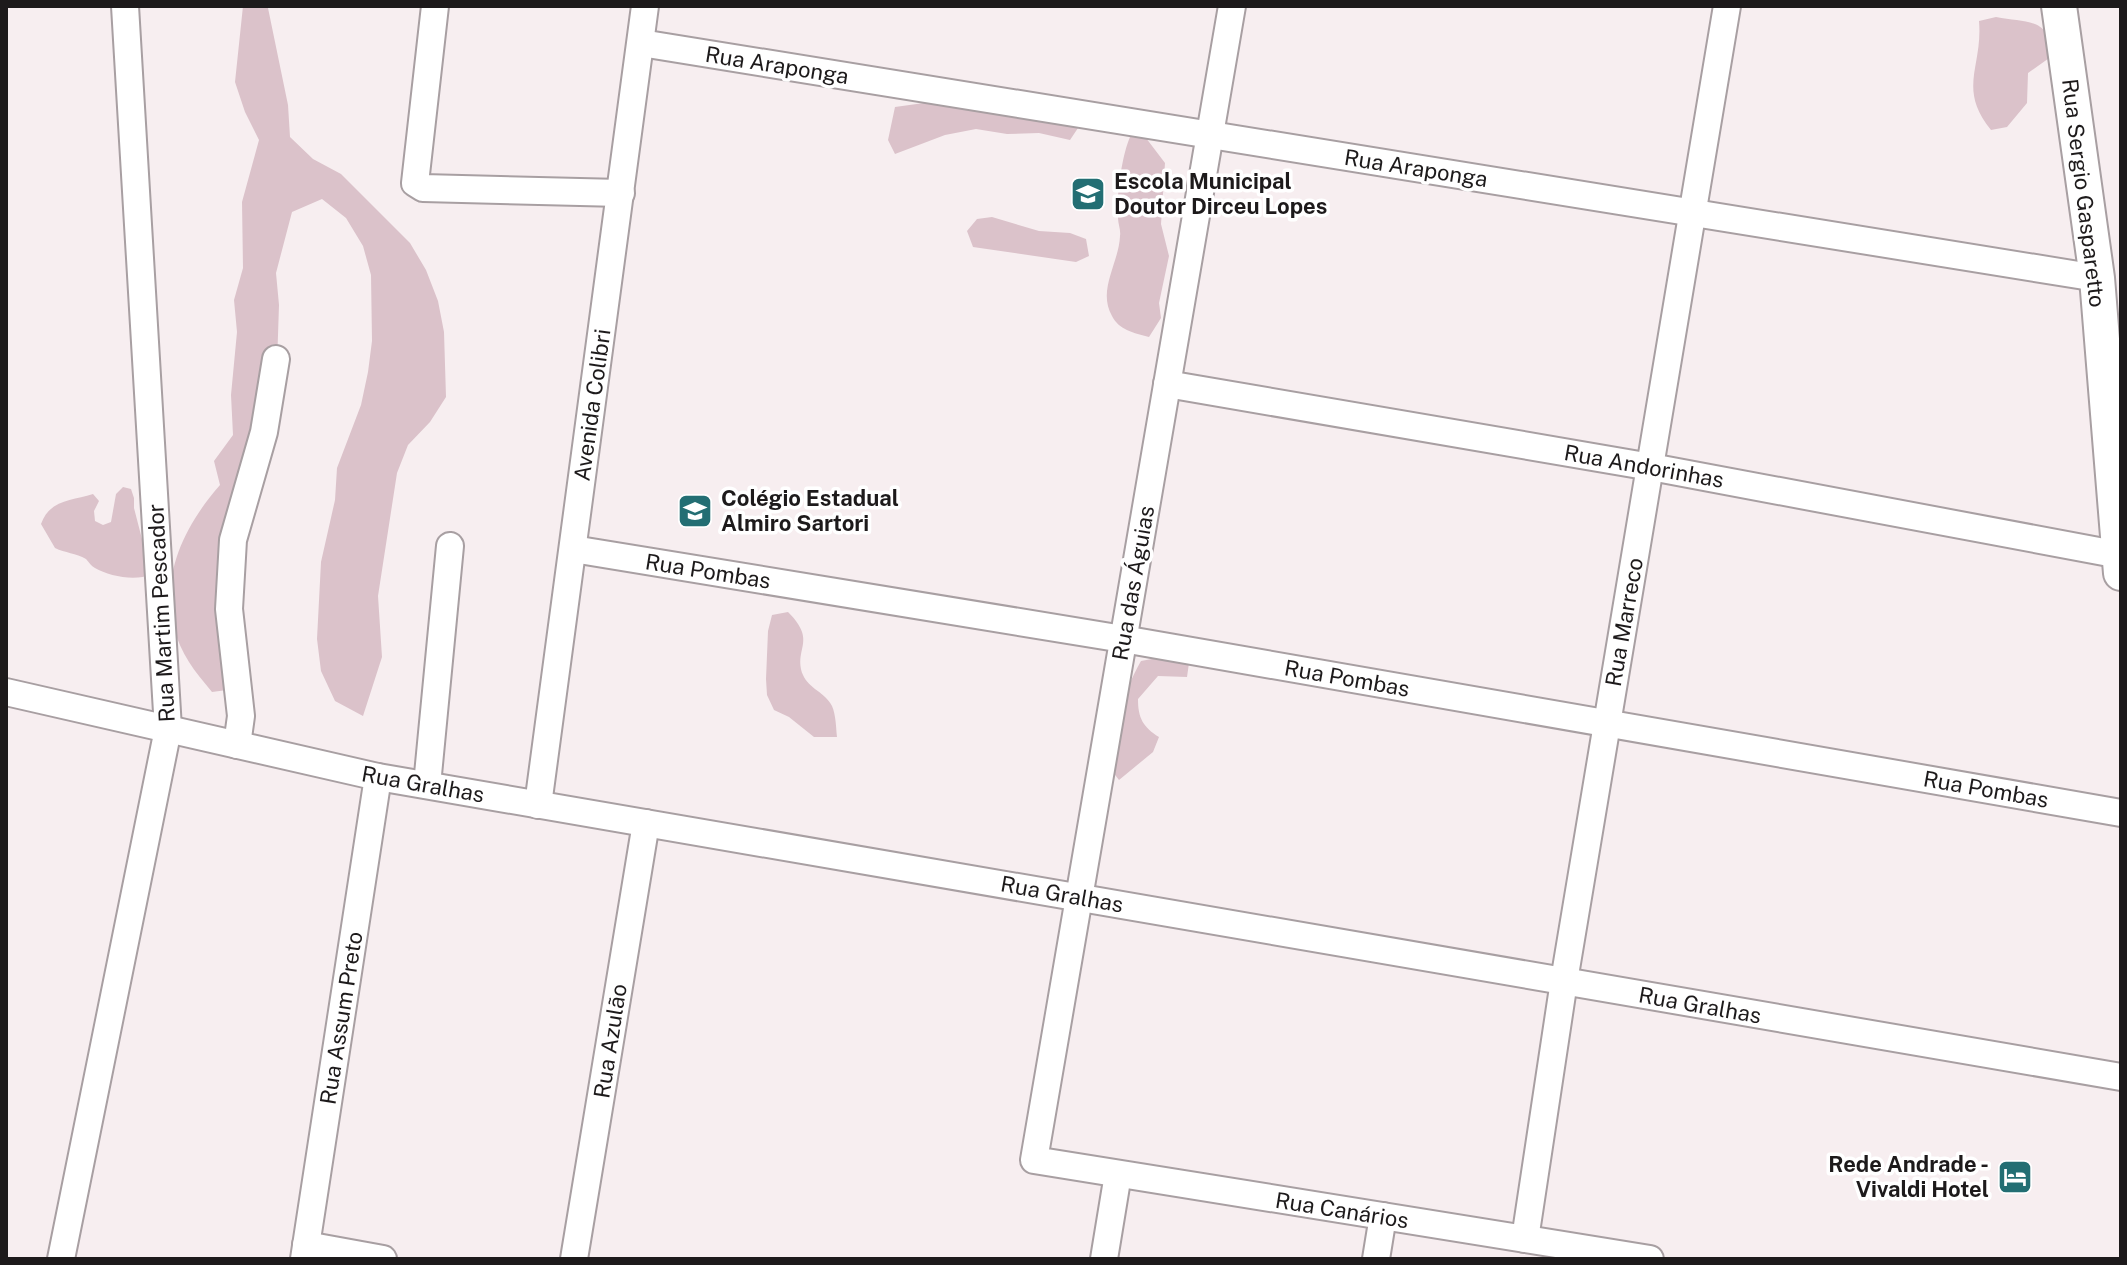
<svg xmlns="http://www.w3.org/2000/svg" width="2127" height="1265" font-family="'Public Sans',sans-serif">
	<style>
		.green { fill: #dbc2ca }
		.lines { fill: none; stroke-linecap: round; stroke-linejoin: round }
		.minor-casing { stroke: #a89fa2; stroke-width: 30 }
		.tertiary-casing { stroke: #a89fa2; stroke-width: 38 }
		.minor { stroke: #fff; stroke-width: 26 }
		.tertiary { stroke: #fff; stroke-width: 34 }
		.labels { text-anchor: middle; stroke-width: 7; stroke-linejoin: round; paint-order: stroke }
		.street-label { font-size: 22px; fill: #1d1a1b; stroke: #fff }
		.poi-label { font-size: 22px; font-weight: bold; fill: #1d1a1b; stroke: #fff; text-anchor: start }
	</style>
	<rect width="100%" height="100%" fill="#f7eef0"/>
	<!-- green -->
	<g class="green">
		<path d="M243,6L268,8L288,105L290,137L313,159L341,174L410,243L426,270L438,301L444,332L446,397L430,422L408,445L397,473L378,596L382,657L363,716L335,701L321,671L317,639L321,562L335,500L337,468L361,405L368,372L372,341L371,275L363,246L346,218L322,199L292,212L276,273L279,305L277,365L283,394L248,444L232,502L242,688L212,692C204,682 195,672 189,662C150,600 176,535 220,485L214,461L233,435L231,395L237,332L234,300L243,268L242,202L259,140L245,112L235,82Z"/>
		<path d="M1996,17C2026,23 2051,17 2052,56L2028,73L2027,103L2007,127L1991,130C1957,88 1983,67 1979,21Z"/>
		<path d="M931,102L1047,119L1078,128L1070,140L1039,133L1007,134L976,129L945,135L895,154L888,140L895,107Z"/>
		<path d="M1130,137L1146,138L1165,163L1161,224L1169,256L1159,303L1161,318L1149,337C1134,333 1119,330 1112,316C1097,290 1119,263 1120,236C1121,230 1118,224 1118,218C1116,197 1122,155 1130,137Z"/>
		<path d="M992,217L1039,231L1070,233L1086,239L1089,256L1076,262L973,247L967,231L977,219Z"/>
		<path d="M123,487L131,489L134,498V508L151,574C136,582 109,576 95,568C91,566 89,562 86,559C76,553 65,553 55,548L41,524C50,499 72,501 93,494L99,501L94,511L95,521L103,525L111,522L116,494Z"/>
		<path d="M788,612C818,642 793,648 803,675C809,689 825,692 832,706C836,715 836,728 837,737H814L789,717L774,710L767,695L766,679L768,631L772,615Z"/>
		<path d="M1157,658L1189,663L1187,677L1158,676L1138,699C1138,718 1143,727 1159,737L1153,752L1119,780L1109,767C1116,731 1122,693 1141,661Z"/>
	</g>
	<g class="lines">
		<!-- minor casing -->
		<g class="minor-casing">
			<g id="minor">
				<path d="M435,6L415,183L423,188L621,193"/>
				<path d="M1232,6L1034,1160L1650,1259"/>
				<path d="M641,43L2097,278"/>
				<path d="M1167,384L1651,467L2120,555"/>
				<path d="M573,549L1123,639L2121,813"/>
				<path d="M6,692L378,777L2121,1077"/>
				<path d="M237,745L241,716L229,609L233,540L264,432L276,359"/>
				<path d="M427,785L450,546"/>
				<path d="M538,805L645,6"/>
				<path d="M1525,1239L1564,981L1727,6"/>
				<path d="M306,1245L383,1259"/>
				<path d="M61,1259L168,729L125,6"/>
				<path d="M304,1259L378,777"/>
				<path d="M574,1259L646,823"/>
				<path d="M1104,1259L1118,1174"/>
				<path d="M1376,1259L1383,1216"/>
			</g>
		</g>
		<!-- tertiary casing -->
		<g class="tertiary-casing">
			<path id="tertiary" d="M2059,6L2097,278L2121,573"/>
		</g>
		<!-- minor -->
		<use href="#minor" class="minor"/>
		<!-- tertiary -->
		<use href="#tertiary" class="tertiary"/>
	</g>
	<!-- icons -->
	<defs>
		<g id="school-square" transform="scale(1.8)"><rect x="-9" y="-9" width="18" height="18" rx="4" fill="#236e73" stroke="#fff"/><path d="M0-5L7-2L0 1L-7-2ZM-4 1L0 2.5L4 1V4Q0 6-4 4Z" fill="#fff"/></g>
		<g id="hotel-square" transform="scale(1.8)"><rect x="-9" y="-9" width="18" height="18" rx="4" fill="#236e73" stroke="#fff"/><path d="M-6-4.5h1.5V1H6V5H4.5V3h-9V5H-6ZM-4 0a1.8 1.8 0 1 1 3.6 0ZM.5 0V-2.5h3Q6-2.5 6 0Z" fill="#fff"/></g>
	</defs>
	<g fill-rule="evenodd">
		<use href="#school-square" x="1088" y="194"/>
		<use href="#school-square" x="695" y="511"/>
		<use href="#hotel-square" x="2015" y="1177"/>
	</g>
	<g class="labels">
		<!-- street labels -->
		<g class="street-label">
			<text transform="translate(777 65) rotate(9)" y="8">Rua Araponga</text>
			<text transform="translate(1416 168) rotate(9)" y="8">Rua Araponga</text>
			<text transform="translate(2084 193) rotate(83)" y="8">Rua Sergio Gasparetto</text>
			<text transform="translate(592 405) rotate(-82)" y="8">Avenida Colibri</text>
			<text transform="translate(1644 466) rotate(10)" y="8">Rua Andorinhas</text>
			<text transform="translate(708 571) rotate(9)" y="8">Rua Pombas</text>
			<text transform="translate(1133 583) rotate(-80)" y="8">Rua das Águias</text>
			<text transform="translate(161 613) rotate(-93)" y="8">Rua Martim Pescador</text>
			<text transform="translate(1624 622) rotate(-80)" y="8">Rua Marreco</text>
			<text transform="translate(1347 678) rotate(10)" y="8">Rua Pombas</text>
			<text transform="translate(423 784) rotate(10)" y="8">Rua Gralhas</text>
			<text transform="translate(1986 789) rotate(10)" y="8">Rua Pombas</text>
			<text transform="translate(1062 894) rotate(10)" y="8">Rua Gralhas</text>
			<text transform="translate(1700 1005) rotate(10)" y="8">Rua Gralhas</text>
			<text transform="translate(341 1018) rotate(-81)" y="8">Rua Assum Preto</text>
			<text transform="translate(610 1041) rotate(-81)" y="8">Rua Azulão</text>
			<text transform="translate(1342 1210) rotate(9)" y="8">Rua Canários</text>
		</g>
		<!-- poi labels -->
		<g class="poi-label">
			<text x="1114" y="189">Escola Municipal<tspan x="1114" dy="25">Doutor Dirceu Lopes</tspan></text>
			<text x="721" y="506">Colégio Estadual<tspan x="721" dy="25">Almiro Sartori</tspan></text>
			<text x="1989" y="1172" text-anchor="end">Rede Andrade -<tspan x="1989" dy="25">Vivaldi Hotel</tspan></text>
		</g>
	</g>
	<!-- border -->
	<rect width="2127" height="1265" fill="none" stroke="#1d1a1b" stroke-width="16"/>
</svg>
